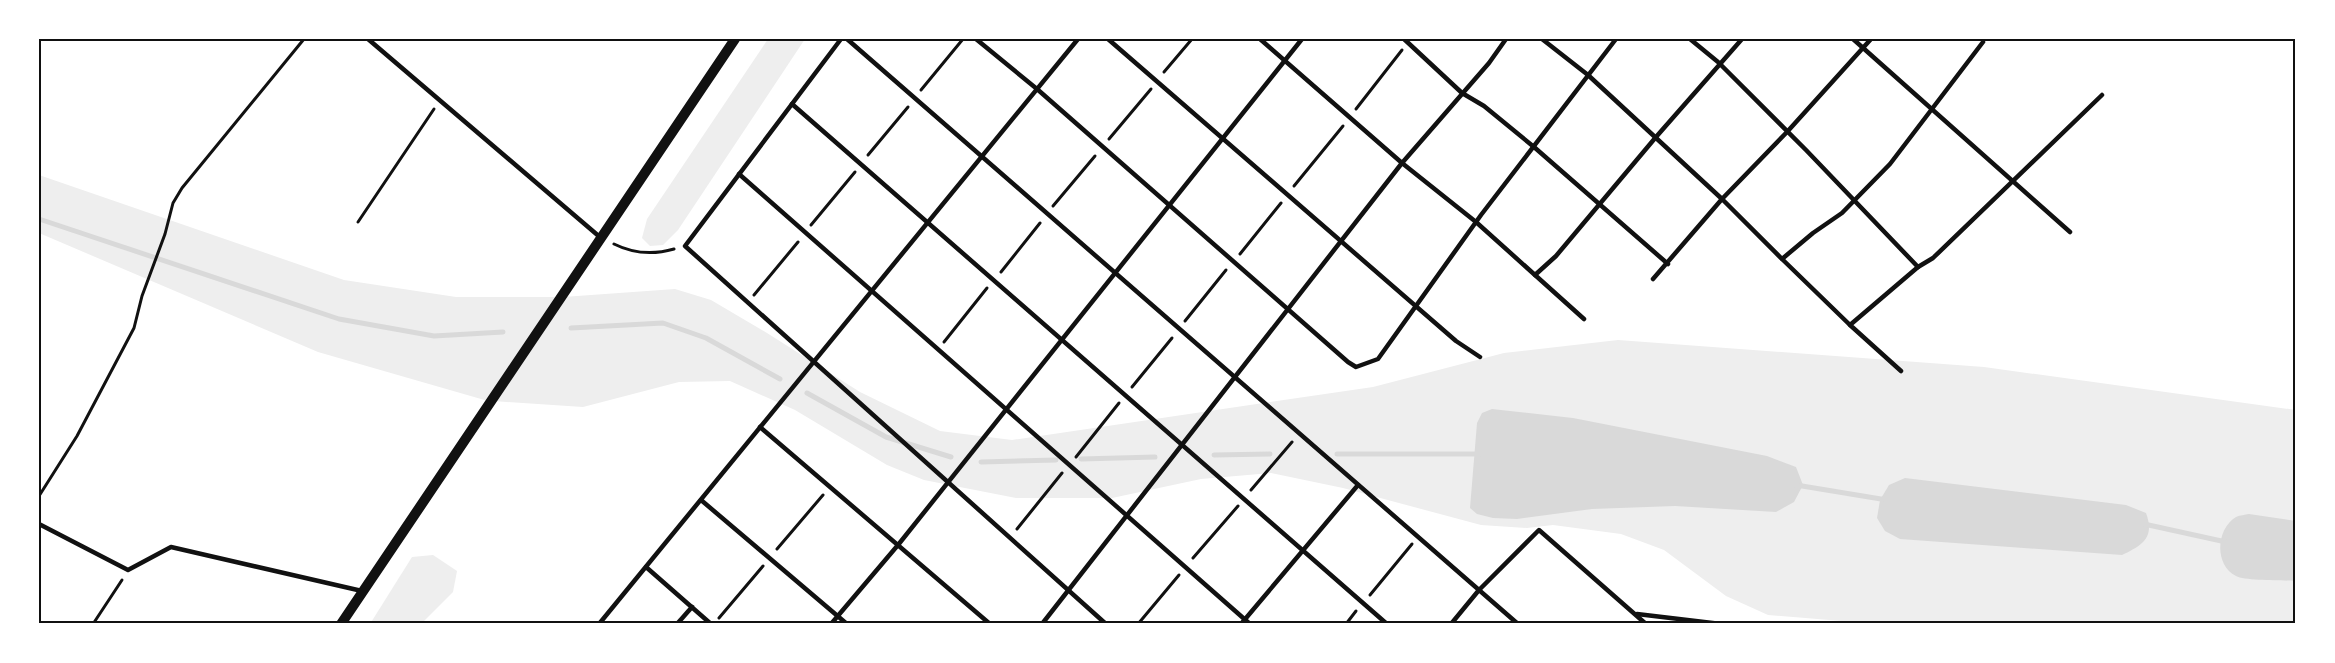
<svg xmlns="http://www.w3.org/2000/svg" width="2335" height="663" font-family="'Source Serif 4',serif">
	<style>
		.green { fill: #eee }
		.water { fill: #d9d9d9 }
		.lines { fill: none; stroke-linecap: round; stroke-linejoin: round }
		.stream { stroke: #d9d9d9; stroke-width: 5 }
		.path { stroke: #111; stroke-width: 3 }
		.service { stroke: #111; stroke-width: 4.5 }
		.tertiary { stroke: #111; stroke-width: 10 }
		.neatline { fill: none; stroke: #111; stroke-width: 2 }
	</style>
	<rect width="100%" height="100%" fill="#fff"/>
	<!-- green -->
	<g class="green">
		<path d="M768,39H805L678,230L663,245L650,246L642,238L647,219Z"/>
		<path d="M39,175L344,280L456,297H558L488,401L318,352L39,233Z"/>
		<path d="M675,289L711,300L767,333L860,392L940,431L1012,440L1373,387L1504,353L1618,340L1984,367L2296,410V624H1878L1768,615L1726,596L1664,550L1621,534L1553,525L1527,528L1481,525L1343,488L1271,473L1201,479L1112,498H1016L924,480L887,465L795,410L730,381L679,382L583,407L493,401L563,297Z"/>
		<path d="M433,555L457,571L453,592L421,624H370L412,557Z"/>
	</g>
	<!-- water -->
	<g class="water">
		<path d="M1492,409L1573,418L1767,456L1796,467L1803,485L1794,502L1776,512L1675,506L1592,509L1517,519L1493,518L1477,514L1470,508L1477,423L1482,413Z"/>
		<path d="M1905,478L2126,505L2146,513C2155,537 2143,545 2122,555L1900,539L1885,531L1877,518L1880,500L1889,485Z"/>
		<path d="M2249,514L2296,521V581C2283,580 2245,581 2236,576C2214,565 2216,529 2236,517C2240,515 2245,515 2249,514Z"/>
	</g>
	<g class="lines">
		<!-- stream -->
		<g class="stream">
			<path d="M39,219L339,319L434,336L503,332"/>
			<path d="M571,328L663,323L706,338L780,379"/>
			<path d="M807,393L886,437L951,457"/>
			<path d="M1337,454H1479"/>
			<path d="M1214,455L1270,454"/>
			<path d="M1081,459L1155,457"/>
			<path d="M981,462L1056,460"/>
			<path d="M1796,485L1887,500"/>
			<path d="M2144,524L2226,542"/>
		</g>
		<!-- path -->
		<g class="path">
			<path d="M1164,72L1192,39"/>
			<path d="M921,90L963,39"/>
			<path d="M1356,109L1402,50"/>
			<path d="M1109,139L1151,89"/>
			<path d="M868,155L908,107"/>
			<path d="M1294,186L1343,126"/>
			<path d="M1053,206L1095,156"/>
			<path d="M358,222L434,109"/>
			<path d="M811,225L855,172"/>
			<path d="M614,244C634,254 653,255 674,249"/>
			<path d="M1240,254L1281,203"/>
			<path d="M1001,272L1040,223"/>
			<path d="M754,295L798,242"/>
			<path d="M1185,321L1226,270"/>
			<path d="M944,342L987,288"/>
			<path d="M1132,387L1172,338"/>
			<path d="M1076,457L1119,403"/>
			<path d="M1251,490L1292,442"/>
			<path d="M39,496L77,436L134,328L142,296L165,234L173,203L182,188L304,39"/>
			<path d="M1017,529L1062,473"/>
			<path d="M777,549L823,495"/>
			<path d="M1193,558L1238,506"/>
			<path d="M1370,595L1412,544"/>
			<path d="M719,618L763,566"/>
			<path d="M93,624L122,580"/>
			<path d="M1138,624L1179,575"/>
			<path d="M1346,624L1356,611"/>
		</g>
		<!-- service -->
		<g class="service">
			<path d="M368,39L601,238"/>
			<path d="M841,39L685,246L1106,624"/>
			<path d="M847,39L1518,624"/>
			<path d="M976,39L1037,89L1348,362L1356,367L1378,359L1481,215L1616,39"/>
			<path d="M1108,39L1456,341L1480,357"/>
			<path d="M1260,39L1402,163L1476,222L1535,275"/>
			<path d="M1404,39L1462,93L1484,106L1534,147L1668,264"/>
			<path d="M1542,39L1588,75L1722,199L1653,279"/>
			<path d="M1690,39L1718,62L1806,150L1918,267"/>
			<path d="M1853,39L2070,232"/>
			<path d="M1871,39L1787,132L1722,199L1782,259L1813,233L1842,213L1890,164L1983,42"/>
			<path d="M792,104L1387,624"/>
			<path d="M739,174L1250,624"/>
			<path d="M1782,259L1850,325"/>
			<path d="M1584,319L1535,275L1556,256L1656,137L1742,39"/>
			<path d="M1901,371L1850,325L1918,267L1933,258L2102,95"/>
			<path d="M760,427L990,624"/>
			<path d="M701,500L847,624"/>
			<path d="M39,524L128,570L171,547L362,591"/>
			<path d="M646,567L711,624"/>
			<path d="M1637,614L1721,624"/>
			<path d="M599,624L1078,39"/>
			<path d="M677,624L692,607"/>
			<path d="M831,624L898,545L1302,39"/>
			<path d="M1042,624L1402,163L1489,63L1506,39"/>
			<path d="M1241,624L1358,485"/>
			<path d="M1451,624L1479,590L1539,530L1646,624"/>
		</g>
		<!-- tertiary -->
		<path class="tertiary" d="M341,624L735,39"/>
	</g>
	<!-- border -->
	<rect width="2335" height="663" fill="none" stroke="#ffffff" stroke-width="81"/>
	<rect x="40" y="40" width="2254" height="582" class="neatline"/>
</svg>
